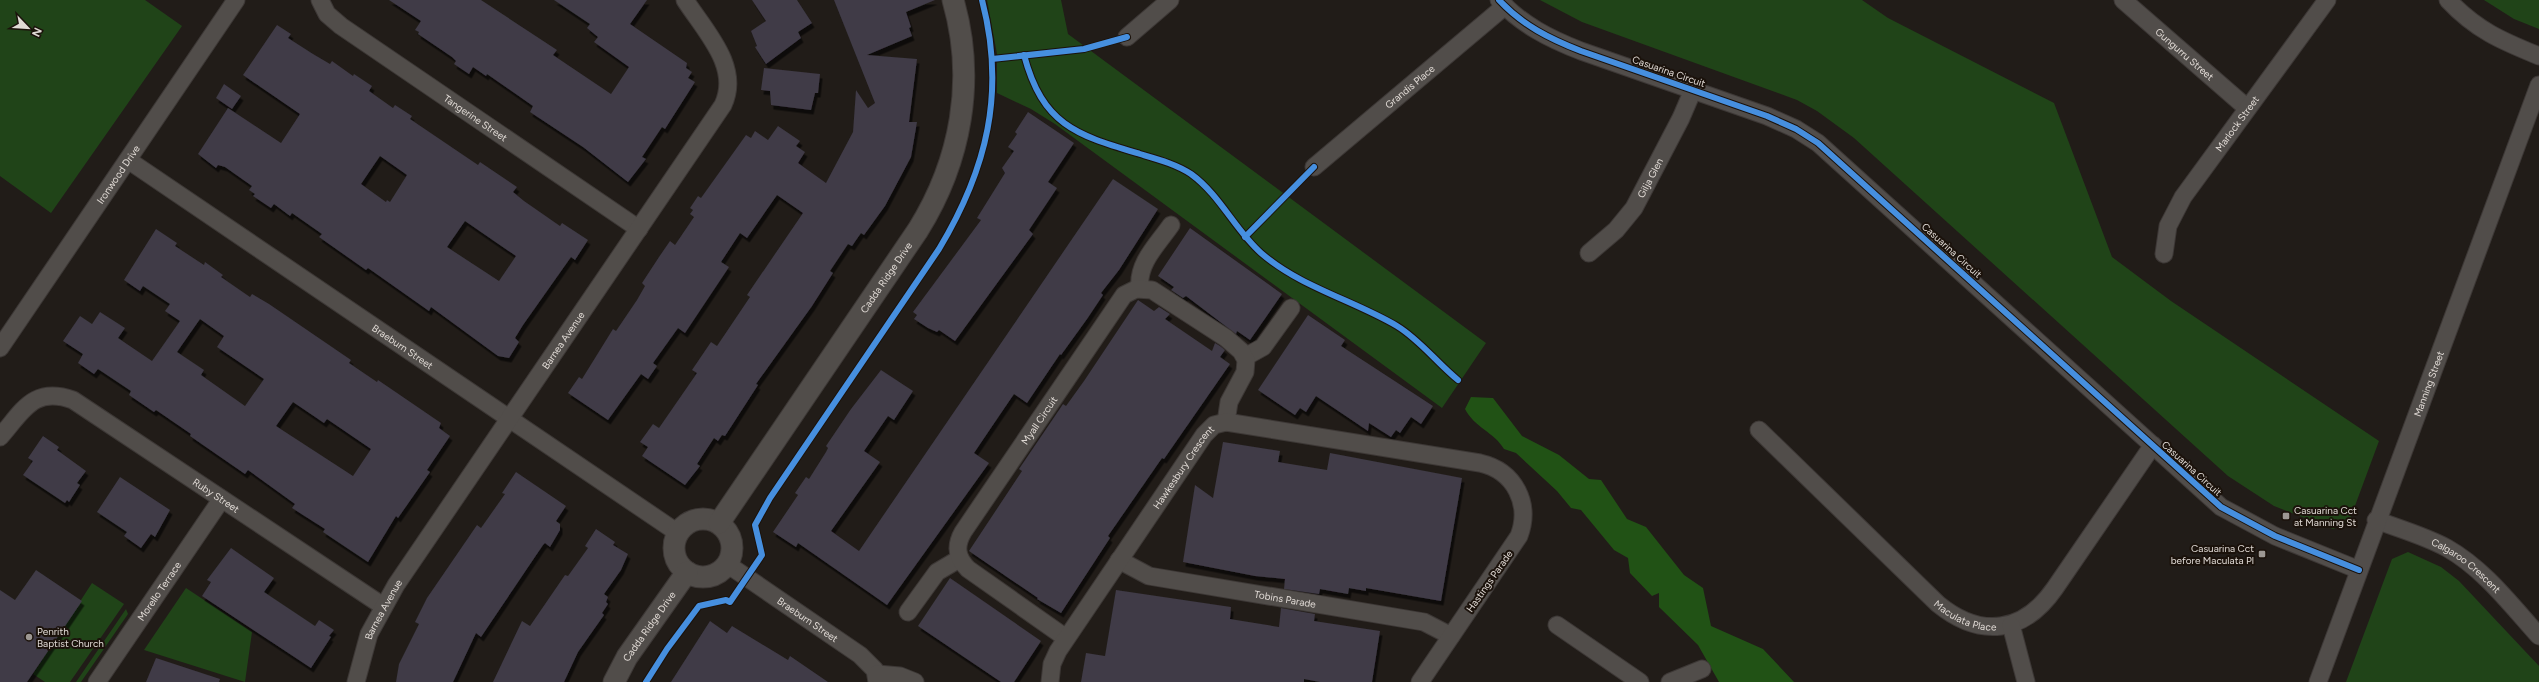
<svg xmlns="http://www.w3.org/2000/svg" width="2539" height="682" font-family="Figtree,sans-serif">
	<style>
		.green { fill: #204418 }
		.forest { fill: #215215 }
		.building { fill: #3f3a46; fill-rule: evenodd; filter: url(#shadow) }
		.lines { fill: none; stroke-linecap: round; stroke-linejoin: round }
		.minor-casing { stroke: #3d3836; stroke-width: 19 }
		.tertiary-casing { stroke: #3d3836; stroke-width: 23 }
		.minor { stroke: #514d4a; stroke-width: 17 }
		.tertiary { stroke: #514d4a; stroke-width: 21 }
		.cycleway-casing { stroke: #1b120b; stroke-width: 8 }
		.cycleway { stroke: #468fdf; stroke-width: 6 }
		.poi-dot { fill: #9d9893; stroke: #1b120b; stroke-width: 1.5 }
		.labels { text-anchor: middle; stroke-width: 4; stroke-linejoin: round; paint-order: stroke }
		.street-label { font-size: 10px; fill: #e0dad5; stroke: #1b120b }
		.poi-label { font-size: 10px; fill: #e0dad5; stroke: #1b120b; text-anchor: start }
	</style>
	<defs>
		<filter id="shadow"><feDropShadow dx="2.5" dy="4.5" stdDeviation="0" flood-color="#0009"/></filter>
	</defs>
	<rect width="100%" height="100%" fill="#211c18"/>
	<!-- green -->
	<g class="green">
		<path d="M0,0H145L182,26L51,213L0,176Z"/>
		<path d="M987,0H1061L1068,34L1486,343L1442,408L1055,124L1031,109L997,93V54Z"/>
		<path d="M1540,0H1862L1888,18L2054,103L2112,257L2171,301L2379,441L2349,522L2333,529L2274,506L2228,476L1854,138L1817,111L1797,100L1582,22Z"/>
		<path d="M2484,0H2539V29L2514,19Z"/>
		<path d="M2408,552L2441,567L2459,581L2539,666V682H2346L2392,559Z"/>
		<path d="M92,583L124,604L70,682H45L33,674Z"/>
		<path d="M186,588L252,632L245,682L144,650Z"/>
		<path d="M126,609L128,614L81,682H76Z"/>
	</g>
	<!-- forest -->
	<path class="forest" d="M1471,397L1493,398L1522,436L1559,455L1589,479L1601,480L1627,519L1646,527L1684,575L1703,588L1711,626L1763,649L1794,682H1719L1698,645L1659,607V593L1652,596L1630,573L1628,558L1614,550L1581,510L1571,508L1557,491L1516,453L1504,449C1494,432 1475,428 1465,409Z"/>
	<!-- building -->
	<g class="building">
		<path d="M389,0H481L557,50L553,55L611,94L629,67L594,42L598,37L587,28L590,24L554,0H647L630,24L687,63L686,68L692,72L688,78L695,82L665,129L662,127L642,157L646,159L628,182L583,147L530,112L533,106L487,74L486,76L473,67L469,74L454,64L456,61L452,57L418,34L419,32L415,30L421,21Z"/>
		<path d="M752,0H797L812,23L798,32L801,38L766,64L755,47L757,46L751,31L766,21Z"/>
		<path d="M834,0H935L906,12L911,27L909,28L912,36L867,55L917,59L909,122H917L911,157L885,206L864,235L861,233L852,246L848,244L830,271L833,273L812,306L756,384L758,385L725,436L722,435L718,441L714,438L697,464L700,466L685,485L642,456L648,447L640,442L653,424L659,428L697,373L692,370L711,342L717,346L750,297L747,295L803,213L777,195L747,238L740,233L721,262L729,267L685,333L678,328L653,363L657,366L648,379L641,374L608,420L568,393L579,377L582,379L613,329L616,331L637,300L645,286L642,283L659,257L670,241L675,245L694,217L690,214L693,210L690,208L698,196L701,198L746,135L751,138L755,131L768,140L778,126L800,141L796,146L805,152L798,163L826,183L853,132L856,90L868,108L875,103Z"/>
		<path d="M277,25L291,34L288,38L313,54L330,64L332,61L353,76L354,74L372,86L369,91L393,108L395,105L412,116L410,119L478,165L480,162L517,187L513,192L524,201L560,226L562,223L588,240L575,260L571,257L523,325L515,338L519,342L509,358L498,356L431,307L429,311L368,268L366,270L319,237L322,234L292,213L290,216L274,204L271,208L253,196L255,194L249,190L252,186L225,167L218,165L216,168L198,154L228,108L281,143L300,114L243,75ZM380,156L407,175L390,202L387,200L386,202L361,184ZM465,221L516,256L499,281L447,247Z"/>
		<path d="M764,68L820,74L818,93H815L811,110L771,105L770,91L761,90Z"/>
		<path d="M224,84L241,96L232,109L216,98Z"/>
		<path d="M1028,112L1074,143L1048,182L1057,188L1029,230L1033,234L955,341L939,330L937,332L928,328L914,319L917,315L913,312L981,220L977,218L1005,173L1002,168L1014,151L1008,147L1017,134L1015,132Z"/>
		<path d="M1113,179L1158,209L1119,270L1101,293L1103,295L1087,319L1061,355L1060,354L1027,403L1014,394L999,416L974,453L989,463L887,605L798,543L796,547L773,532L798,495L795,493L806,477L809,479L826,452L828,448L826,446L851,409L881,370L913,391L894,420L888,416L864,451L880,462L831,531L859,551Z"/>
		<path d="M1190,228L1282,294L1250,340L1237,331L1236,334L1186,296L1183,298L1171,290L1174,287L1158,276Z"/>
		<path d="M156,229L177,243L175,246L204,265L205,262L223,275L221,277L250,297L252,294L269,304L351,360L349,363L377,382L378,380L441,423L439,428L450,436L427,470L430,472L398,518L396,516L368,562L323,532L325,529L292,508L295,504L248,470L245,474L190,436L191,434L156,410L154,412L129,395L131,391L98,369L94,374L78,363L83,354L63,341L80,316L92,324L100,312L125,328L118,338L152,361L180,321L165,311L170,304L143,286L140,291L124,280ZM200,319L224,336L217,347L264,379L245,406L201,375L204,370L177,352ZM293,402L324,423L327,419L371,449L353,476L276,426Z"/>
		<path d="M1138,300L1154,311L1159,307L1170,314L1165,319L1212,351L1215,343L1220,346L1225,350L1220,357L1230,364L1164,459L1162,458L1108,536L1110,538L1061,613L1037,599L1038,598L969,551L1022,471L1019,469L1059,410L1063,404L1066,406L1084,381Z"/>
		<path d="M1308,315L1345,340L1341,346L1433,406L1421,424L1411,417L1400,433L1396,430L1391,437L1369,423L1368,431L1316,396L1306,412L1300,408L1295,415L1258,390Z"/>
		<path d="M43,436L59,447L57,450L86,471L77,483L80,485L69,502L67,500L65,503L23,475L33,461L28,458Z"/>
		<path d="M1223,442L1280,451L1278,462L1327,470L1330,453L1462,478L1441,601L1366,588V591L1349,588L1348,594L1320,589L1319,594L1284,589L1285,579L1255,576L1183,562L1195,485L1213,498Z"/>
		<path d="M516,472L566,506L556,521L560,524V530L550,547L545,543L543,545L481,637L476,633L453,682H396L399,664L419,624L415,622L427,598L477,525L481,528L505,494L502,493Z"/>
		<path d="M120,477L170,510L155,537L151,534L141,548L124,536L127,532L97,512Z"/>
		<path d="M596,529L615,542L613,545L628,554L621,570L604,594L608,597L606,602L608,604L602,613L604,615L578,652L564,682H493L522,621L530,626L565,575L568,576L588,548L585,546Z"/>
		<path d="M231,548L274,578L264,592L315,626L319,620L334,630L329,636L331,637L311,668L202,596L211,582L207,580Z"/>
		<path d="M36,570L82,601L27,682H0V590L15,600Z"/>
		<path d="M950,578L1041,641L1014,682H1001L918,626Z"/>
		<path d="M1116,590L1231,607L1230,619L1279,627L1281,608L1315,614L1314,621L1380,631L1372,682H1320L1304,679V682H1081L1086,653L1105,656Z"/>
		<path d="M710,621L727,633L732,626L788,660L790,656L828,682H671Z"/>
		<path d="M156,658L220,679L219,682H146Z"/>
	</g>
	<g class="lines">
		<!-- minor casing -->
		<g class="minor-casing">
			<g id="minor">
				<path id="s1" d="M320,0L327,14L341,26L639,229"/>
				<path d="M1499,0C1522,25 1550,39 1581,51L1767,116L1796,129L1818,143L2221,507L2275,536L2359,570"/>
				<path id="s2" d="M2123,0L2247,108"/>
				<path d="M2448,0C2476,30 2502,41 2539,56"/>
				<path d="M1127,37L1170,0"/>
				<path id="s3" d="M128,160L678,533"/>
				<path id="s4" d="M1314,167L1505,6"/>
				<path id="s5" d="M1589,253L1616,230L1634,208L1681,118L1693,90"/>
				<path id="s6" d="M2164,254L2168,226L2183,197L2327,0"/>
				<path d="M1140,288C1137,263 1158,244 1171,225"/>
				<path id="s7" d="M0,348L236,0"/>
				<path d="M1245,357L1263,347L1291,308"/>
				<path id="s8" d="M1759,430L1938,604C1981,639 2024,633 2055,588L2153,445"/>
				<path id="s9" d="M0,437C23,411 33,386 73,400L383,606"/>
				<path id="s10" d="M2376,520C2400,529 2425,536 2447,548C2484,569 2511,605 2539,636"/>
				<path id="s11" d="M1119,560L1149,576L1424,622L1451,636"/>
				<path id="s12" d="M727,564L860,655L875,670L877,682"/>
				<path d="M908,612L937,572L959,559"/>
				<path d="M1557,625L1640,682"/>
				<path d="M2011,625L2026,682"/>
				<path id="s13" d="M1066,638L968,569C956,557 955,546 963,532L1124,295L1136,289L1152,290L1226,338L1241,351L1246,360L1245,372L1229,402L1226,422"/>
				<path d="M877,674L900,676L915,682"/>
				<path id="s14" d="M97,682L221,500"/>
				<path id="s15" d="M356,682L369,634L396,585L723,105C741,67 705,31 685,0"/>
				<path id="s16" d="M1050,682L1052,664L1058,651L1204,435L1214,425L1226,422L1480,463C1515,471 1531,504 1519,536L1420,682"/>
				<path d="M1670,682L1702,669"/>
				<path id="s17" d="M2318,682L2539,85"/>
			</g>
		</g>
		<!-- tertiary casing -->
		<g class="tertiary-casing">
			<g id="tertiary">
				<circle cx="703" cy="548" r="29"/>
				<path id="s18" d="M719,523L918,230C961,161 976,80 953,0"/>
				<path id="s19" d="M614,682L627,657L687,572"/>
			</g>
		</g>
		<!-- minor -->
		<use href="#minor" class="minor"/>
		<!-- tertiary -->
		<use href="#tertiary" class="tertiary"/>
		<!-- cycleway casing -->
		<g class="cycleway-casing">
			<g id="cycleway">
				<path d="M1499,0C1522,25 1550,39 1581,51L1767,116L1796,129L1818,143L2221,507L2275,536L2359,570"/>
				<path d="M1024,55C1043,126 1077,135 1140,154C1157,159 1176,164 1191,174C1220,195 1235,230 1261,253C1300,287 1353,300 1397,326C1420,340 1437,363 1458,380"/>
				<path d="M992,59L1084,49L1127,37"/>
				<path d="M1245,237L1314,167"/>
				<path d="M646,682L667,649L699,606L726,600L730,602L762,555L755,525L770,498L939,249C987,169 1006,92 982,0"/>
			</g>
		</g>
		<!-- cycleway -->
		<use href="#cycleway" class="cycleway"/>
	</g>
	<!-- markers -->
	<g class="poi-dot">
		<rect x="2282" y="512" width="8" height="8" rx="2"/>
		<rect x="2258" y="550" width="8" height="8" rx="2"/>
		<circle cx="29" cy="637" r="4"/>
	</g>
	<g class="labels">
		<!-- street labels -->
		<g class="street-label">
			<text dy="4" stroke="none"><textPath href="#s2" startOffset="82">Gungurru Street</textPath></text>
			<text transform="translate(1669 71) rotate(19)" y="4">Casuarina Circuit</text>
			<text dy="4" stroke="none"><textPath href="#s4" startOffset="125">Grandis Place</textPath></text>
			<text dy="4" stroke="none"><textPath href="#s1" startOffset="197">Tangerine Street</textPath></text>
			<text dy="4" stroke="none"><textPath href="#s6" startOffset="152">Marlock Street</textPath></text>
			<text dy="4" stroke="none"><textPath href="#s7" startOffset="210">Ironwood Drive</textPath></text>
			<text dy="4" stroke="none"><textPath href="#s5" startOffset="98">Gilja Glen</textPath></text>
			<text transform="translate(1952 250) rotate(42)" y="4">Casuarina Circuit</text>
			<text dy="4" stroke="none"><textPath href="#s18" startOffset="297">Cadda Ridge Drive</textPath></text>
			<text dy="4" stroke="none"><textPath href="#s15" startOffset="402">Barnea Avenue</textPath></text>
			<text dy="4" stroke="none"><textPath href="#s3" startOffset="332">Braeburn Street</textPath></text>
			<text dy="4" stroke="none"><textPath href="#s17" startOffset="318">Manning Street</textPath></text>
			<text dy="4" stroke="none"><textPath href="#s13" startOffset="296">Myall Circuit</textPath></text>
			<text dy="4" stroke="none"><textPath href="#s16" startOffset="255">Hawkesbury Crescent</textPath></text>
			<text transform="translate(2192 468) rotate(42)" y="4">Casuarina Circuit</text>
			<text dy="4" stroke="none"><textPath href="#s9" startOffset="262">Ruby Street</textPath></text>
			<text dy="4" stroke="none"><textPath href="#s10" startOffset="102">Calgaroo Crescent</textPath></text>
			<text transform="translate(1489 581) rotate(-55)" y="4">Hastings Parade</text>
			<text dy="4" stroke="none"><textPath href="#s14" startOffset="110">Morello Terrace</textPath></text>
			<text dy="4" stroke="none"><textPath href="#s11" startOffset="172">Tobins Parade</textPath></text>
			<text dy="4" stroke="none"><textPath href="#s15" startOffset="78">Barnea Avenue</textPath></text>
			<text dy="4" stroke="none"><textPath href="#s8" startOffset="280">Maculata Place</textPath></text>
			<text dy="4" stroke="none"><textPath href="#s12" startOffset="98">Braeburn Street</textPath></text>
			<text dy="4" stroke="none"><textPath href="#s19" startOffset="66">Cadda Ridge Drive</textPath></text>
		</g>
		<!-- poi labels -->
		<g class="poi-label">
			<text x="2294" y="514">Casuarina Cct<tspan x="2294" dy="12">at Manning St</tspan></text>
			<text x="2254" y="552" text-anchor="end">Casuarina Cct<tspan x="2254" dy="12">before Maculata Pl</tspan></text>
			<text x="37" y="635">Penrith<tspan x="37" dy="12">Baptist Church</tspan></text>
		</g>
	</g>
	<!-- north arrow -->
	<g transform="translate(28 28) rotate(115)" stroke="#1b120b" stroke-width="3" paint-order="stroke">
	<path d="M0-3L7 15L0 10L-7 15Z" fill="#e0dad5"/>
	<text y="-6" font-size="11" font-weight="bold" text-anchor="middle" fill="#e0dad5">N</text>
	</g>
</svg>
